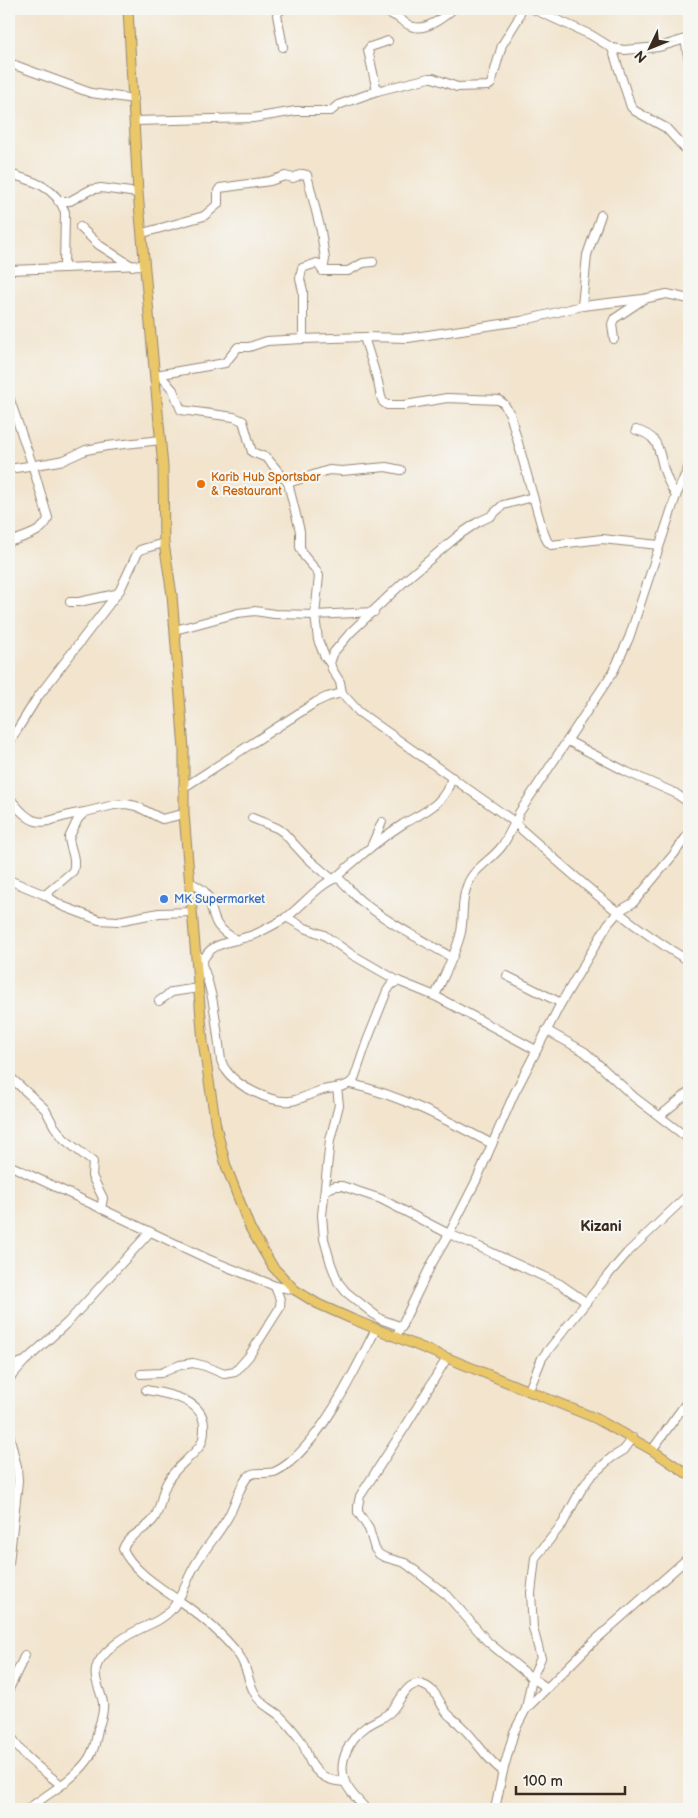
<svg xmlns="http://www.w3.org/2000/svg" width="698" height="1818" font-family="'Balsamiq Sans',sans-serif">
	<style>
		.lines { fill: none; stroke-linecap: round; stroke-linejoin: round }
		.minor-casing { stroke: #968776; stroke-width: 10 }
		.major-casing { stroke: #968776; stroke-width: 11 }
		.minor { stroke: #fff; stroke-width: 8 }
		.major { stroke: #eac769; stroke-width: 9 }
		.food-dot { fill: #e8710a; stroke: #f6f6f2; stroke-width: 2 }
		.shop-dot { fill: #3f7fe0; stroke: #f6f6f2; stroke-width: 2 }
		.labels { text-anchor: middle; stroke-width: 4.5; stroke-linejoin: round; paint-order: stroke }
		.food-label { font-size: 12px; fill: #c56008; stroke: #f6f6f2; text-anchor: start }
		.shop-label { font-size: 12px; fill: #366cbe; stroke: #f6f6f2; text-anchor: start }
		.quarter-label { font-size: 15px; font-weight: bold; fill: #3b2a1e; stroke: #f6f6f2 }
	</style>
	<rect width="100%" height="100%" fill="#f6f6f2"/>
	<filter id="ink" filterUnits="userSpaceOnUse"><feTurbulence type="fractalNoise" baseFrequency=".02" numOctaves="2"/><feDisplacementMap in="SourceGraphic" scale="10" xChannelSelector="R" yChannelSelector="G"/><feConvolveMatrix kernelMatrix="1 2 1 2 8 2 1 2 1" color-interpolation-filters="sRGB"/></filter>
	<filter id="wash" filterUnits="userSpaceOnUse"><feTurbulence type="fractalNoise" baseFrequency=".0096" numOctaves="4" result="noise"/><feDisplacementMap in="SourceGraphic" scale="20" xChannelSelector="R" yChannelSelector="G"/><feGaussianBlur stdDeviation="1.12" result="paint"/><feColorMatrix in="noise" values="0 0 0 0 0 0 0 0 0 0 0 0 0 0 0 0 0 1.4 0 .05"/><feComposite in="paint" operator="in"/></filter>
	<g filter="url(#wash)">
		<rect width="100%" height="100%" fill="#f2e4cd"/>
	</g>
	<g filter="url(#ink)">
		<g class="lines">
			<!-- minor casing -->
			<g class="minor-casing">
				<g id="minor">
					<path d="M283,9L279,11L277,15L283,47"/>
					<path d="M378,9C385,11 391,14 397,17C402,20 408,26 414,27C427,30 444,17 453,9"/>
					<path d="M533,9L591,35L612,48L624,50L659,47L689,38"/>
					<path d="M685,39L689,61"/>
					<path d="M612,48L631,107L635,111L666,128L689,153"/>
					<path d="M9,63L91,93L134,99"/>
					<path d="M377,91L368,50L370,47L388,41"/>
					<path d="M135,121L253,118L296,111H331L338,105L377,91L429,78H433L457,87L488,86L491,84L502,45L518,19L521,9"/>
					<path d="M9,174C32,180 56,187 65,212L64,268"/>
					<path d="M58,201H70L90,190L101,188L138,193"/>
					<path d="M80,227L99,245L132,266"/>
					<path d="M143,233L204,216L218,204V191L220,188L270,181L285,176L293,178L302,174L307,175L321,231L325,259L323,271"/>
					<path d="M9,270L144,265"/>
					<path d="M582,306L587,255L601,215"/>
					<path d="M364,337L378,382L381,397L383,402L387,405H405L447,398L499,400L504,404L510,414L542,528L547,541L551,545L602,539L659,545"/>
					<path d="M303,339V291L300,279L302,268L317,263L323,271H348L363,263L373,262"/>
					<path d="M614,339L612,324L614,319L641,301"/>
					<path d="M156,375L225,363L238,347H249L267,341L303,339L364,337L408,338L521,321L582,306L643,299L667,294L689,299"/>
					<path d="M160,375L173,390L181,410L234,417L243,421L252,452L267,458L288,483L300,531V547L304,556L316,570L319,576L315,615L318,640L325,657L330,663"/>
					<path d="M9,397L33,467L48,518C44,533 22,537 9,542"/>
					<path d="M636,430C664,437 657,456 667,478C669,484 673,490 676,496"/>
					<path d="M689,466L676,496L629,638L613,672L519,813L516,823L522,830C575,876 628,926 689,961"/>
					<path d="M9,469L48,463L64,460L86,450L107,446L161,440"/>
					<path d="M288,483L329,470L342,471L386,467L401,470"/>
					<path d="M70,602H79L116,594"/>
					<path d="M175,630L238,613L255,611L274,614L315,615L374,612"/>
					<path d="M568,741L627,772L675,793L689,803"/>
					<path d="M9,743L37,698L120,590L136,556L140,550L146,548L164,543"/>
					<path d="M183,788L316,702L327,697L342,693"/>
					<path d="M9,797C40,838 44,817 85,812"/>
					<path d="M252,818L277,828L283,832L305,856L332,879"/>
					<path d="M516,823L359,712L342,693L340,682L332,669L330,663L334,652L351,632L409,577L459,535L478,522L491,516L503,505L533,497"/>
					<path d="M371,847C381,839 392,831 403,824C426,811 445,804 452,777"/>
					<path d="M335,878L371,847L382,822"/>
					<path d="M9,880L45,895L62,906L99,920L118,921L159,913L192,912"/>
					<path d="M189,882C216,894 206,902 217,924C221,931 229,935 236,940"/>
					<path d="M45,895L73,871C77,859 70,849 69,838L78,819L85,812L114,805L126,804L136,806L162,819L184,814"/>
					<path d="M286,917L305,928L324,935L351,954L398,981L435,996L536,1050"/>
					<path d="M196,952C214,985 216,1024 221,1060C222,1063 224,1068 226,1070C236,1086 271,1103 290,1101C301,1100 311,1093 323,1090C333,1087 347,1089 354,1079L367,1041L387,991L391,985L398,981"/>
					<path d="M202,963C210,938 240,943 260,932C269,927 278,923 287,917C301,907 323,880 338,878C346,884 352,893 360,900C388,923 420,939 451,957"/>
					<path d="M507,976L561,1003"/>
					<path d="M435,996C444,975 456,954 461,932C464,917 461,900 467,886C473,868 491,861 502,846C507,839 511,830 515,822"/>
					<path d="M159,1001L172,992L198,988"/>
					<path d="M546,1030L585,1052L634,1097L689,1139"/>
					<path d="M9,1076L45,1109L54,1126L64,1139L93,1162L92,1176L103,1198L101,1209"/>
					<path d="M351,1084C400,1095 447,1120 492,1144"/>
					<path d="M337,1088L339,1105L330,1140L322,1215L324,1239L331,1264L338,1282L346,1292L380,1319L402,1327"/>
					<path d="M660,1116L689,1092"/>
					<path d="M9,1165L210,1260L275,1286L295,1290"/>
					<path d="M325,1190L335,1186H342L381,1199L449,1234L475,1245L560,1284L586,1302"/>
					<path d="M396,1337L431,1265L449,1234L476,1181L514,1094L561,1003L608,924L619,911L633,903L674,854L689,833"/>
					<path d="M447,1358L407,1424L360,1496L358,1506V1512L369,1529L375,1549L379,1554L384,1557L405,1563L447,1595L488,1642L532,1678L546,1687"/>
					<path d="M9,1367L25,1361L68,1322L150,1232"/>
					<path d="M141,1374L161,1373L180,1365L193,1363L205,1366L224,1374L235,1372L249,1356L279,1309C283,1300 277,1294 275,1286"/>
					<path d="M9,1379L23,1363"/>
					<path d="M146,1390C169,1394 206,1400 204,1429C204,1435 203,1442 199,1447C190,1459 175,1467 168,1481C160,1493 162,1509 153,1520C144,1531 128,1535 123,1549C132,1570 160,1587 178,1600C200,1615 221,1632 238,1654C247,1665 247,1679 254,1692C259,1703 270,1708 279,1715C286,1722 294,1731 299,1738C309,1751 305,1761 320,1774C328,1780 335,1781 345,1782"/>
					<path d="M529,1390L542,1358L608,1275L627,1253L689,1194"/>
					<path d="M9,1434L17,1467L18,1481L9,1563"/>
					<path d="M652,1450L689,1399"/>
					<path d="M9,1689L25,1655"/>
					<path d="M526,1709L532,1678L541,1658L533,1628L531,1593L535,1558L563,1523L581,1490L590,1477L611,1458L624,1450L633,1438"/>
					<path d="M9,1728C15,1754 41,1768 61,1785"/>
					<path d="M28,1809C46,1795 74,1779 87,1761C94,1752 96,1740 98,1729C101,1721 104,1712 103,1703C101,1690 91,1676 98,1663C107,1648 126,1635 142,1628C153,1623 163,1619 171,1610C182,1598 186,1581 194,1567C204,1549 218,1535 228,1517C235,1505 238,1490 246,1479C253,1469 264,1475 274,1472C279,1470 285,1466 290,1462C327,1430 354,1372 376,1329"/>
					<path d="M366,1809C359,1801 349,1792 345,1782C337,1761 350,1738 367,1726C376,1720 387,1717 393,1709C401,1700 408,1679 423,1685C437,1690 439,1703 447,1713C451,1718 457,1721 461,1726C477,1740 485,1759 503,1771"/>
					<path d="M495,1809L503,1771L514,1732L526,1709L591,1644L689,1557"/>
				</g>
			</g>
			<!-- major casing -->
			<g class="major-casing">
				<path id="major" d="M128,9L138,193L163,467L164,543L172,595L184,750V814L203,1042L216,1126L226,1166L250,1228L273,1267L295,1290L318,1304L352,1319L595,1418L652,1450L689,1475"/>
			</g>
			<!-- minor -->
			<use href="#minor" class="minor"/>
			<!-- major -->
			<use href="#major" class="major"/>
		</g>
	</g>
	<!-- markers -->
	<circle class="food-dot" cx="201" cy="484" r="5"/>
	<circle class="shop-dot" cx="164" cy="899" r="5"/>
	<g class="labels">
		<!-- food labels -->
		<g class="food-label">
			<text x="211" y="481">Karib Hub Sportsbar<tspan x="211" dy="14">&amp; Restaurant</tspan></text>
		</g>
		<!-- shop labels -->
		<g class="shop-label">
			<text x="174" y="903">MK Supermarket</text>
		</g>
		<!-- quarter labels -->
		<g class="quarter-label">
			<text x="601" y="1231">Kizani</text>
		</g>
	</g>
	<!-- margin -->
	<rect width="698" height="1818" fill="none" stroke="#f6f6f2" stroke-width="30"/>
	<!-- north arrow -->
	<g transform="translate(650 48) rotate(227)" stroke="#f6f6f2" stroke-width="4" paint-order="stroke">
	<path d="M0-4L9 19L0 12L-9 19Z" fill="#3b2a1e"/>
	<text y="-8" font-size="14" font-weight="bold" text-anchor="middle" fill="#3b2a1e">N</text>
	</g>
	<!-- scale -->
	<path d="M516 1786v8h109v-8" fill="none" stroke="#3b2a1e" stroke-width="2.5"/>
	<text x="523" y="1786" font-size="15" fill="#3b2a1e" stroke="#f6f6f2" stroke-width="4" paint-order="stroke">100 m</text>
</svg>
